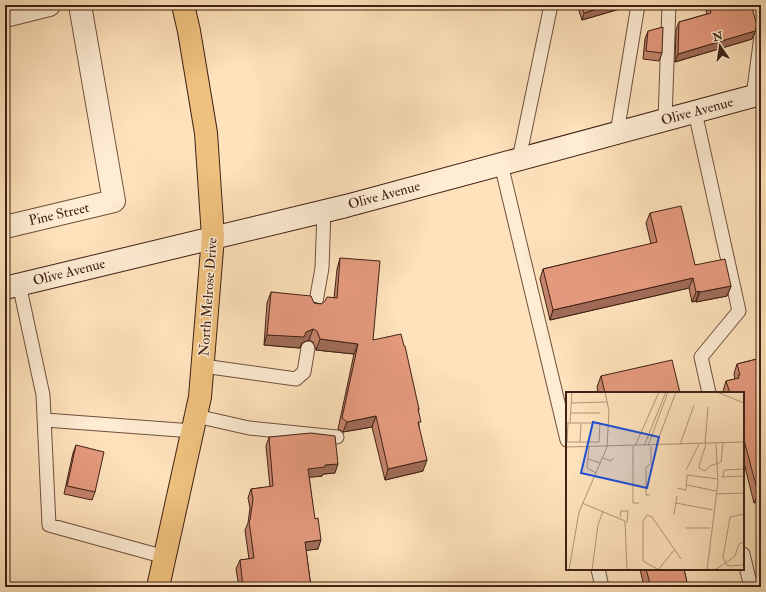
<svg xmlns="http://www.w3.org/2000/svg" width="766" height="592" viewBox="0 0 766 592" font-family="'IM FELL Double Pica',serif">
  <style>
    .lines { fill: none; stroke-linecap: round; stroke-linejoin: round }
    .service-casing { stroke: #6f503e; stroke-width: 15 }
    .minor-casing { stroke: #6f503e; stroke-width: 24 }
    .secondary-casing { stroke: #3f2015; stroke-width: 24 }
    .primary-casing { stroke: #3f2015; stroke-width: 24 }
    .service { stroke: #feecd3; stroke-width: 13 }
    .minor { stroke: #feecd3; stroke-width: 22 }
    .secondary { stroke: #feecd3; stroke-width: 22 }
    .primary { stroke: #efc17e; stroke-width: 22 }
    .wall { fill: #c5846c; stroke: #3f2015 }
    .shaded-wall { fill: #a06c58; stroke: #3f2015 }
    .building { fill: #e59a7e; stroke: #3f2015 }
    .labels { text-anchor: middle; dominant-baseline: central; stroke-width: 3; stroke-linejoin: round; paint-order: stroke }
    .street-label { font-size: 14px; fill: #3f2015; stroke: #feecd3 }
    .inset-road { fill: none; stroke: #b29479; stroke-width: 1 }
    .view { fill: #1d4ed8; fill-opacity: 0.15; stroke: #1d4ed8; stroke-width: 2 }
    .inset-edge { fill: none; stroke: #3f2015; stroke-width: 2 }
  </style>
  <rect width="100%" height="100%" fill="#fee2bb"/>
  <filter id="stains"><feTurbulence type="fractalNoise" baseFrequency=".005" numOctaves="4"/><feColorMatrix values="0 0 0 0 .2 0 0 0 0 .09 0 0 0 0 .02 0 0 0 .5 -.17"/></filter>
  <radialGradient id="worn" r=".72"><stop offset=".6" stop-color="#630" stop-opacity="0"/><stop offset="1" stop-color="#630" stop-opacity=".3"/></radialGradient>
  <g class="lines">
    <g class="service-casing">
      <path id="service" d="M753,96L761,36
        M695,112L739,311L701,357L709,393
        M665,120L669,5
        M617,133L638,5
        M519,159L551,5
        M501,164L567,440
        M19,284L43,395L49,525L165,557
        M315,307L322,268L324,211
        M203,366L296,379L304,372L308,348
        M196,416L249,428L337,437
        M45,420L193,431
        M743,554L751,587
        M598,569L602,587"/>
    </g>
    <g class="minor-casing">
      <path id="minor" d="M5,16L49,5
        M5,227L114,201L80,5"/>
    </g>
    <g class="secondary-casing">
      <path id="secondary" d="M5,288L346,206L761,94"/>
    </g>
    <g class="primary-casing">
      <path id="primary" d="M158,587L200,397L213,237L206,133L189,31L183,5"/>
    </g>
    <use href="#service" class="service"/>
    <use href="#minor" class="minor"/>
    <use href="#secondary" class="secondary"/>
    <use href="#primary" class="primary"/>
  </g>
  <path class="wall" d="M577,5H624L623,8L582,20Z
    M704,5H751L752,39L675,62L676,30L679,22L707,14Z
    M648,31L662,53L659,61L643,59L645,39Z
    M650,213L695,265L731,286L727,296L696,302V301L692,302L689,288L550,320L540,279L543,269L651,244L646,223Z
    M340,258L373,340L419,409L418,412L419,427L423,471L385,480L372,427L343,432L338,429L354,354L316,350L313,342L309,340L302,343L300,348L264,345L267,303L271,292L321,304L334,298L337,269Z
    M761,358V516H760L757,502L754,503L743,459V393H723V391L726,381L735,379L734,374L737,364Z
    M601,376L680,393H598L597,387Z
    M269,437L335,473L323,474L322,476L309,477L318,549L306,550L311,587H239L236,569L240,560L249,559L245,530L248,523L250,508L248,498L251,489L270,487L266,446Z
    M76,445L95,492L92,500L64,494L73,453Z
    M640,569H684L688,587H644Z"/>
  <path class="shaded-wall" d="M610,5H624L623,8L582,20L584,13Z
    M755,31L752,39L675,62L678,54Z
    M693,278L689,288L550,320L553,310Z
    M731,286L727,296L696,302L700,292Z
    M699,291L696,301L692,302L696,292Z
    M313,329L309,340L302,343L300,348L264,345L267,335L306,332Z
    M320,339L358,344L354,354L316,350Z
    M376,416L372,427L343,432L347,422Z
    M427,460L423,471L385,480L388,469Z
    M338,464L335,473L323,474L322,476L304,478L308,469L325,465Z
    M760,492L757,502L754,503L758,493Z
    M321,540L318,549L302,551L305,542Z"/>
  <path class="building" d="M582,5H610L584,13Z
    M709,5H751L757,25L755,31L678,54L679,22L711,13Z
    M663,27L662,53L646,51L648,31Z
    M681,206L695,265L725,259L731,286L700,292L699,291L696,292L693,278L553,310L543,269L657,242L650,213Z
    M340,258L380,261L373,340L401,334L404,346H405L419,409H418L421,422H418L427,460L388,469L376,416L347,422L342,418L358,344L320,339L317,331L313,329L306,332L304,337L267,335L271,292L311,296L314,303L321,304L325,301L327,297L337,298Z
    M761,358V495L760,492L758,493L743,436V393H730L726,381L739,378L738,375H740L737,364Z
    M672,360L680,393H605L601,376Z
    M311,433L335,436L338,464L325,465V467L308,469L315,519L318,518L321,540L305,542L311,587H243L240,560L254,558L249,521L250,520L253,499L251,489L273,486L269,437Z
    M76,445L104,452L95,492L67,486Z
    M646,569H684L688,587H651Z"/>
  <g class="labels">
    <g class="street-label">
      <text transform="translate(697 111) rotate(-15)">Olive Avenue</text>
      <text transform="translate(384 195) rotate(-15)">Olive Avenue</text>
      <text transform="translate(59 214) rotate(-13)">Pine Street</text>
      <text transform="translate(69 272) rotate(-14)">Olive Avenue</text>
      <text transform="translate(208 297) rotate(-86)">North Melrose Drive</text>
    </g>
  </g>
  <g transform="translate(566 392)">
    <rect width="178" height="178" fill="#fee2bb"/>
    <path class="inset-road" d="M151,0L178,11M5,11L41,10M5,21H34M0,31H34L33,50H0M4,31L6,0M1,50L2,31M14,50L15,32M139,52L142,15M140,52L133,74V76L139,79L144,74L155,70L157,51M90,53L110,0M114,53L128,13M67,54V111H73M69,54L93,0M78,54L100,0M82,54L102,0M0,55L178,50M23,55L21,76L30,81M37,66L45,69L47,66M22,67L35,71M120,78L133,52M155,85L178,84M157,85L158,78L178,77M121,93L150,99M111,96L120,98L121,83L152,87M150,102L178,101M84,103H80V75L85,72V54M16,111L59,129L61,178M110,111L147,118M108,122L111,104M178,122L164,125L157,165L160,172L163,174L178,173M54,125L55,119H62L61,131M120,136H144M93,177L109,157M3,178L13,120L41,55L43,19L39,0M26,178L32,133L37,119M93,178L77,169V129L81,123L86,125L115,167M141,178L152,90L150,51M149,178L169,164L173,152L178,150"/>
    <path class="view" d="M27,30L93,45L81,96L15,81Z"/>
    <rect width="178" height="178" class="inset-edge"/>
  </g>
  <rect width="766" height="592" fill="none" stroke="#fee2bb" stroke-width="20"/>
  <rect x="6" y="6" width="754" height="580" fill="none" stroke="#3f2015" stroke-width="2"/>
  <rect x="10" y="10" width="746" height="572" fill="none" stroke="#3f2015"/>
  <g transform="translate(720 46) rotate(347)" stroke="#feecd3" stroke-width="3" paint-order="stroke">
  <path d="M0-3L7 15L0 10L-7 15Z" fill="#3f2015"/>
  <text y="-6" font-size="11" font-weight="bold" text-anchor="middle" fill="#3f2015">N</text>
  </g>
  <rect width="100%" height="100%" filter="url(#stains)"/>
  <rect width="100%" height="100%" fill="url(#worn)"/>
</svg>
